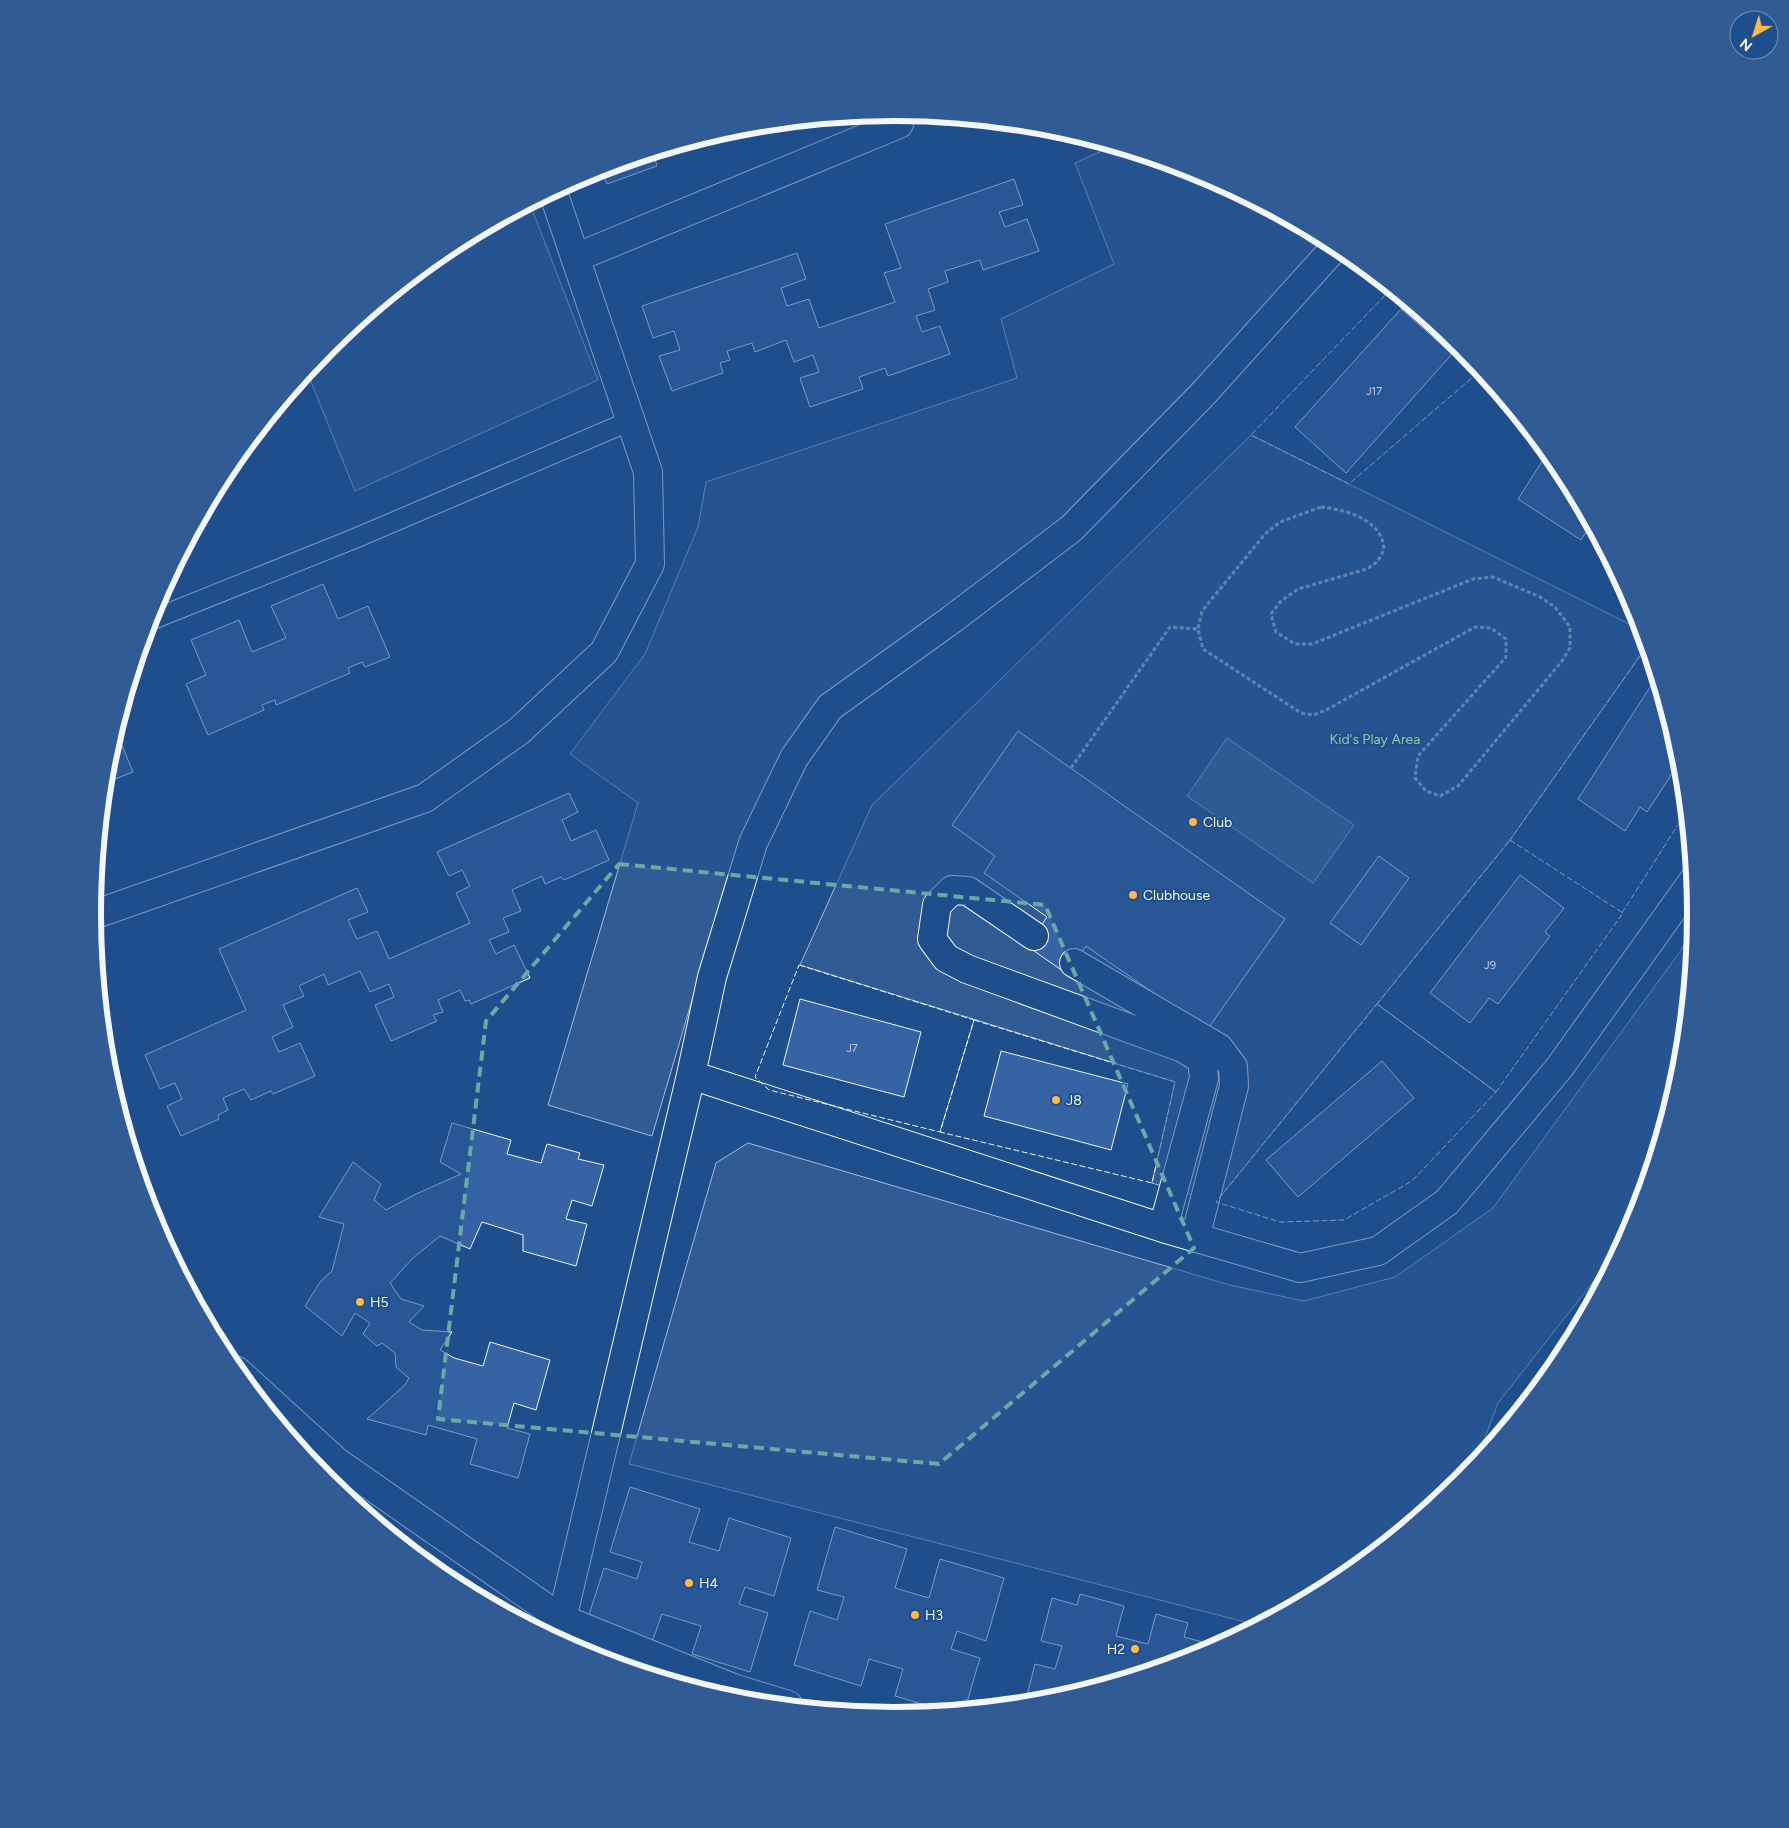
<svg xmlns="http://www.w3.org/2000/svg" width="1789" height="1828" viewBox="0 0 1789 1828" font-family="Figtree,sans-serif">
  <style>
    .built { fill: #305b95; stroke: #a8bbd7 }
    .water { fill: #446ba0; stroke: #a8bbd7 }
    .building { fill: #3563a3; stroke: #f2f6ff }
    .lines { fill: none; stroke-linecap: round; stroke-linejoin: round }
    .service-casing { stroke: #f2f6ff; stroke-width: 21 }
    .minor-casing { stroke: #f2f6ff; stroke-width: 30 }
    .path { stroke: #b3c4dc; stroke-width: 3; stroke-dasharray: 4 2.5; stroke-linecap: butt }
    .service { stroke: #1f4e8c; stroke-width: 19 }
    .minor { stroke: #1f4e8c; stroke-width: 28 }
    .fence { stroke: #f2f6ff; stroke-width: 1; stroke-dasharray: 6 2.5; stroke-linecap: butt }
    .marked { fill: none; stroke: #6aa9a8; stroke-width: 4; stroke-dasharray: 10 6; stroke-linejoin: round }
    .poi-dot { fill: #ffb74d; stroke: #1f4e8c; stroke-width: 2 }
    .labels { text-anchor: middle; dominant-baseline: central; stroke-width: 4; stroke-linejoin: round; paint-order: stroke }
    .number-label { font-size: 11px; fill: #c3d1e8 }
    .park-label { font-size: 14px; fill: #97c8a6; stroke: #1f4e8c }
    .poi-label { font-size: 14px; fill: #f2f6ff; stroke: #1f4e8c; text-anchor: start }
    .rim { fill: none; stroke: #f2f6ff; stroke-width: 6 }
  </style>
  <rect width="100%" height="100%" fill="#1f4e8c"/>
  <path class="built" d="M1113,146L1202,173L1331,242L1052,527L794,757L759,801L729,874L652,1136L548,1105L638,803L570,754L645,654L698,527L706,482L1017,378L1001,319L1114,264L1075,163Z
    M530,204L598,380L355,491L307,372L328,347L449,247Z
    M1251,435L1643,631L1647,646L1510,840L1216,1202L1152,1183L1175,1082L800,965L872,805Z
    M1695,927L1681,1071L1635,1221L1622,1245L1498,1403L1475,1464L1461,1481L1340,1581L1257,1625L629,1464L716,1163L748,1143L1230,1285L1304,1301L1395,1277L1493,1208L1679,953Z"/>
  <path class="water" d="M1227,738L1354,825L1313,883L1187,796Z"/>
  <path class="building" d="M750,126L752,131L712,145L709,139L655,159L657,166L607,184L601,169L738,127Z
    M1014,179L1023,205L999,212L1005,227L1027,219L1039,251L983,270L980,260L945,271L948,282L928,289L935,310L916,316L922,332L940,326L950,354L888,376L885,368L859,377L863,389L810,407L800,378L819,372L813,355L794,362L786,340L755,352L752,343L727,351L730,360L720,363L723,373L672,391L659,356L680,350L674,331L653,338L642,306L797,253L806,279L781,288L787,306L809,299L819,328L895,302L884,273L901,268L885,224Z
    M1401,309L1452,354L1346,473L1295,427Z
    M1548,452L1561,469L1591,524L1581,540L1518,499Z
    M323,584L338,619L368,606L390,657L365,667L362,662L348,668L350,673L276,705L275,700L262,705L264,710L208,735L186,684L206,675L191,640L239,620L252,652L286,638L271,606Z
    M1652,684L1660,689L1681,760L1647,812L1640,807L1625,831L1578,799Z
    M116,731L133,772L105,783L108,757Z
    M1018,731L1285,919L1207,1030L1086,946L1067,974L1027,946L1047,917L984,873L995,856L952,825Z
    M569,793L578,812L562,820L571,841L596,830L609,860L564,880L561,877L545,884L542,876L512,890L521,911L503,918L509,932L489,940L496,954L514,945L530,978L471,1004L469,1000L465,1001L460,990L438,1000L443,1012L433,1015L437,1021L391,1041L375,1005L394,997L389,984L370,992L360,971L328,985L324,974L299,986L304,996L283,1005L293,1027L272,1037L279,1052L300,1043L315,1076L273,1094L271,1091L251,1100L244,1089L223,1098L228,1110L218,1115L219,1119L181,1136L167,1106L182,1099L175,1083L160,1089L145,1055L246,1010L219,949L357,888L368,912L348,920L357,939L377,931L389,959L470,923L456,893L470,886L462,870L449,876L437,852Z
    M1379,856L1409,878L1361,945L1330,923Z
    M1520,875L1564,908L1545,932L1550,936L1498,1004L1489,998L1470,1023L1430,993Z
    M800,999L921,1032L904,1097L783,1065Z
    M1001,1051L1128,1084L1111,1150L984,1116Z
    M1382,1061L1414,1098L1298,1197L1266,1160Z
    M452,1123L511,1140L507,1154L541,1163L547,1144L580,1153L578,1159L604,1165L592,1206L572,1200L566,1219L587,1224L576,1266L523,1251V1235L482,1222L470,1249L440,1236L413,1258L390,1283L401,1299L424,1306L409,1322L422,1330L452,1332L440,1350L454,1358L483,1366L490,1342L550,1360L536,1410L514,1403L507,1428L530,1434L518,1478L470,1464L477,1439L428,1425L426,1435L367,1419L405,1385L409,1378L396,1367L395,1353L382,1343L377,1346L363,1334L370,1323L355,1313L342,1336L305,1306L320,1282L332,1271L344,1224L319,1217L353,1162L381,1184L374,1200L386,1210L416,1194L461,1174L440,1162Z
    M630,1487L700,1509L689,1542L719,1551L729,1518L791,1538L774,1596L745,1587L739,1604L768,1613L750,1672L692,1654L701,1626L662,1614L652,1642L587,1621L604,1568L637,1579L642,1562L610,1552Z
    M835,1527L907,1549L895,1588L929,1598L940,1559L1004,1578L986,1641L957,1631L951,1649L980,1658L965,1709L945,1711L895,1696L903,1669L869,1659L861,1686L794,1665L810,1611L837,1620L844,1597L817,1590Z
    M1080,1594L1124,1606L1116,1636L1148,1644L1156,1614L1188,1623L1184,1637L1210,1644L1208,1651L1201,1655L1051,1701L1025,1703L1035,1664L1055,1669L1062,1646L1041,1641L1052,1598L1077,1605Z"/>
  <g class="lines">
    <g class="service-casing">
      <path id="service" d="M149,621L356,538L630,421"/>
    </g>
    <g class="minor-casing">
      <path id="minor" d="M575,258L899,124
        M93,915L425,798L519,731L604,652L650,564L648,472L553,192
        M1034,936L968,891L952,890L937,905L932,939L946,958L967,969L1183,1048L1202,1060L1204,1078L1163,1228
        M1074,963L1219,1048L1233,1067L1234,1086L1195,1238
        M691,1075L1163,1228L1300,1268L1378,1251L1447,1202L1559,1068L1693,881
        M237,1371L337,1462L562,1619L733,1688L788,1705
        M562,1619L691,1075L712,977L753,843L794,758L830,707L951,620L1072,528L1203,394L1337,245"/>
    </g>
    <path class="path" d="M1321,507C1340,509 1370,516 1380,535C1383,539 1383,545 1384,550L1377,562L1367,569L1298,589L1281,601L1271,614L1276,632L1295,644H1312L1473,579L1493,577L1540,597L1555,607L1570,627V648L1562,661L1458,786L1440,796L1426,791L1415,778L1418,756L1506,657V639L1491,628L1475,627L1328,709L1314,715L1301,713L1203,649L1198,629L1202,611L1265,534L1280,522Z
      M1071,768L1170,627L1198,629"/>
    <use href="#service" class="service"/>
    <use href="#minor" class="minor"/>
    <path class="fence" d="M1391,289L1251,435L1349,484L1481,370
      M1510,840L1623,913L1496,1092L1377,1004Z
      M1511,841L1510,840L1647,646
      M1622,913L1686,812
      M799,965L974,1020L940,1132L769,1090L755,1077Z
      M1377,1004L1496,1092L1412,1181L1344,1220L1280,1222L1216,1202Z
      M974,1020L1175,1082L1152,1183L940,1132Z"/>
  </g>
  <path d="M0 0H1789V1828H0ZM619,864L1045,905L1194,1248L939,1464L438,1419L486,1021Z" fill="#1f4e8c" fill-opacity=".55" fill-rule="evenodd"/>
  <path class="marked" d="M619,864L1045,905L1194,1248L939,1464L438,1419L486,1021Z"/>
  <g class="poi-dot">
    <circle cx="1193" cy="822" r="5"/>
    <circle cx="1133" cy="895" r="5"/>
    <circle cx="1056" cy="1100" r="5"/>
    <circle cx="360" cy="1302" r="5"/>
    <circle cx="689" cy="1583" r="5"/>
    <circle cx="915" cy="1615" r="5"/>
    <circle cx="1135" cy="1649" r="5"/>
  </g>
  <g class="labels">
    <g class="number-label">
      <text x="1374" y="391">J17</text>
      <text x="1490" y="965">J9</text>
      <text x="852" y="1048">J7</text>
    </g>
    <g class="park-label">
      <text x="1375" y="739">Kid's Play Area</text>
    </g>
    <g class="poi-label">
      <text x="1203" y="822">Club</text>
      <text x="1143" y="895">Clubhouse</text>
      <text x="1066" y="1100">J8</text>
      <text x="370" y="1302">H5</text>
      <text x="699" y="1583">H4</text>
      <text x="925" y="1615">H3</text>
      <text x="1125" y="1649" text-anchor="end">H2</text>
    </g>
  </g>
  <path d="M0 0H1789V1828H0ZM101 914a793 793 0 1 1 1586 0a793 793 0 1 1-1586 0Z" fill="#305b95" fill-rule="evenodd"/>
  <path class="rim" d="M101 914a793 793 0 1 1 1586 0a793 793 0 1 1-1586 0Z"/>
  <g transform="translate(1754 35) rotate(219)"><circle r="24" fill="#1f4e8c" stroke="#7391ba"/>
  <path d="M0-4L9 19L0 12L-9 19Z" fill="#ffb74d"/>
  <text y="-8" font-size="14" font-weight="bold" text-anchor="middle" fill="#f2f6ff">N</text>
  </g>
</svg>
